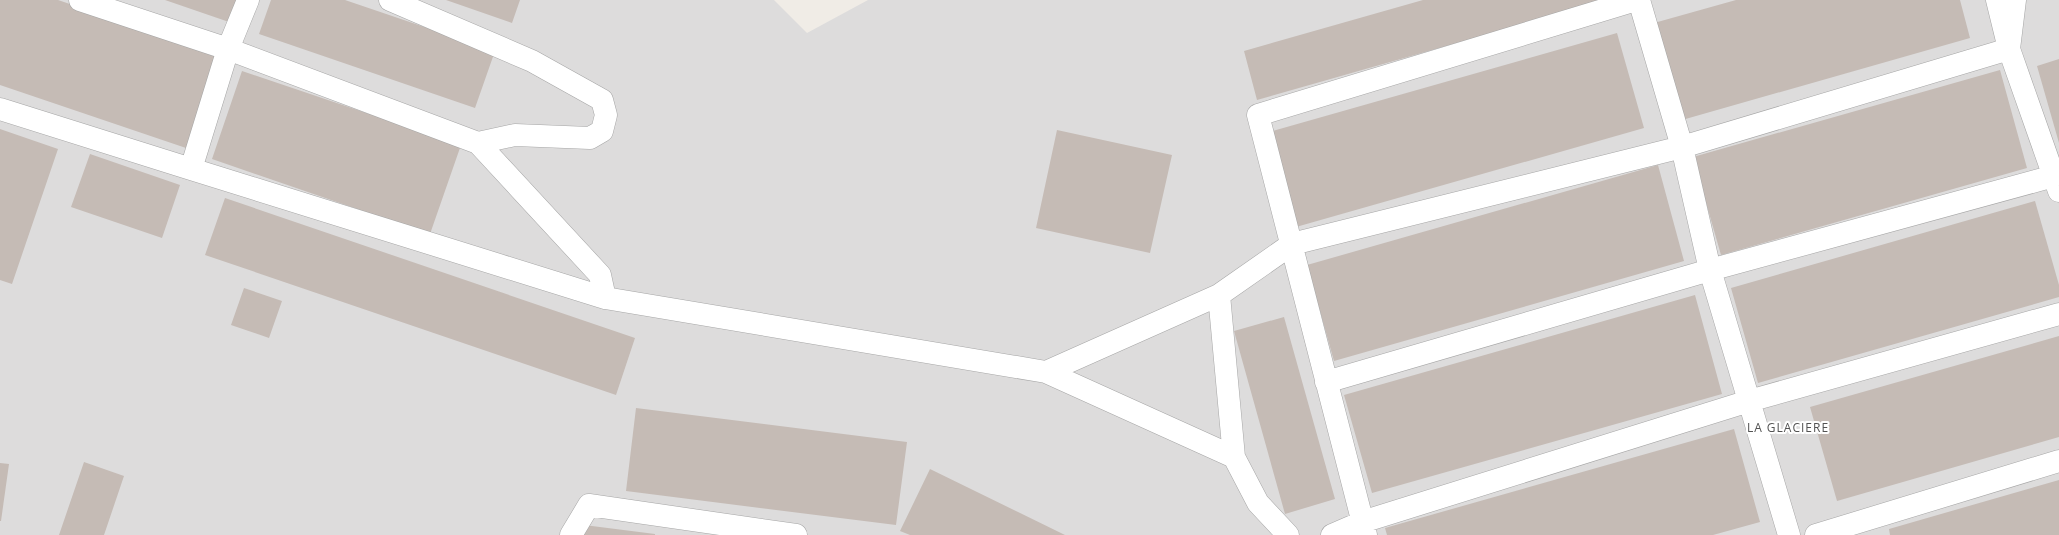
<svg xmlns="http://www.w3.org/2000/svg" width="2059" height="535" viewBox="0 0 2059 535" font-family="'Open Sans',sans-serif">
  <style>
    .residential { fill: #dddcdc }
    .building { fill: #c5bbb5 }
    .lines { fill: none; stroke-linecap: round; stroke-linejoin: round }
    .minor-casing { stroke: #a6a6a6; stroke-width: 23 }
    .minor { stroke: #fff; stroke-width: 22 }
    .labels { text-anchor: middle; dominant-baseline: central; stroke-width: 4; stroke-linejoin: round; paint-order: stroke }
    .neighbourhood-label { font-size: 12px; letter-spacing: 1px; fill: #525252; stroke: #fff }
  </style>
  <rect width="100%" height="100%" fill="#f0ece6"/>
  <path class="residential" d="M0,0H774L807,33L868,0H2059V535H0Z"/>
  <path class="building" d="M0,0H58L218,54L186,148L0,85Z
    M165,0H237L229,22Z
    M271,0H345L495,51L475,108L259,34Z
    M446,0H520L512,23Z
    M1423,0H1607L1257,100L1244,51Z
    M1736,0H1960L1970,38L1682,120L1654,23Z
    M1617,33L1644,128L1296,227L1269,132Z
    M2059,59V143L2037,66Z
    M2000,70L2027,168L1721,255L1693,157Z
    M242,71L461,145L430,234L212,159Z
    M0,129L58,149L12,284L0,280Z
    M1057,130L1172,155L1150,253L1036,228Z
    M90,154L180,185L162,238L71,207Z
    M1658,165L1684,261L1334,361L1307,265Z
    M225,198L635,338L616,395L205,255Z
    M2035,201L2059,285V297L1758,383L1731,288Z
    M244,288L282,301L269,338L231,325Z
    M1695,295L1722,394L1372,493L1344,395Z
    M1284,317L1335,499L1285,514L1234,331Z
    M2059,336V437L1837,501L1810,407Z
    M636,408L907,442L896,525L626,491Z
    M1734,429L1760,522L1713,535H1387L1385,528Z
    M84,462L124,476L104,535H59Z
    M0,463L9,464L1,521H0Z
    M930,469L1065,535H910L900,531Z
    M2059,480V535H1890L1889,529Z
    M584,525L655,534V535H583Z"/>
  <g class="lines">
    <g class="minor-casing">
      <path id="minor" d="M80,0L228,49L478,143L600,275L605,298L1046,372L1219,295
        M248,0L228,49L191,169L605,298
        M390,0L532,61L602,100L606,115L602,131L590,138L515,135L478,143
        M1639,0L1682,147L1710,270L1789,535
        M1997,0L2009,49L2059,191
        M0,109L191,169
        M1046,372L1234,457
        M1326,382L1710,270L2054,176
        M571,535L589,505L796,535
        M1288,535L1258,503L1234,457L1219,295L1292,244L1682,147L2009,49L2015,0
        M1332,535L1362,522L1749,401L2059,314
        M1366,535L1258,115L1636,0
        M1816,535L2059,461"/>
    </g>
    <use href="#minor" class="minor"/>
  </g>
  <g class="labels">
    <g class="neighbourhood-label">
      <text x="1788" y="427">LA GLACIERE</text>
    </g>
  </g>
</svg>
